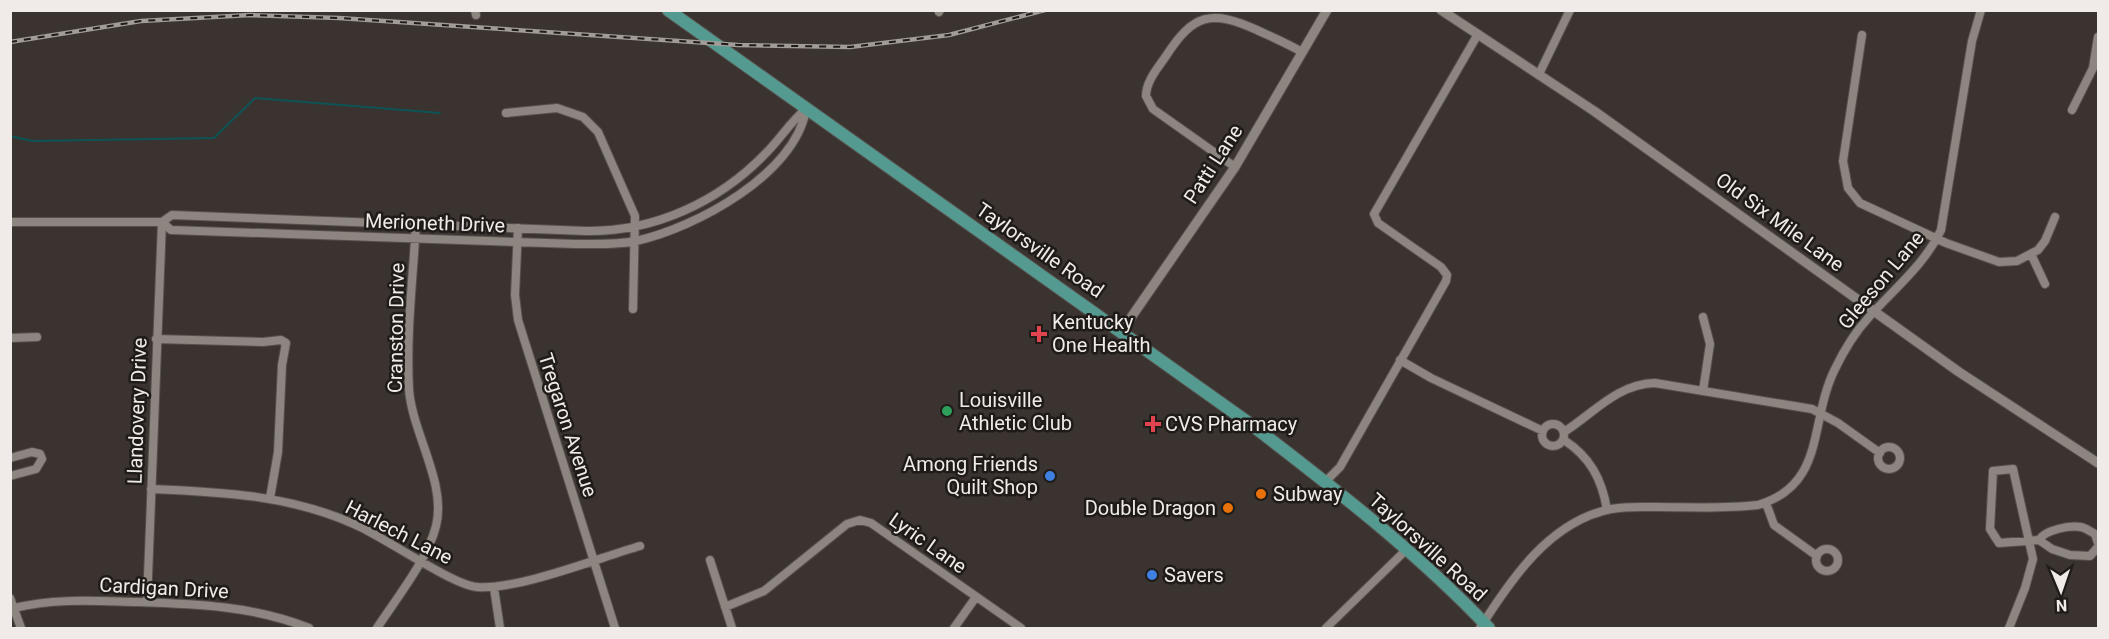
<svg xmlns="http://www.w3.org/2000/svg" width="2109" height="639" viewBox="0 0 2109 639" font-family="Roboto,sans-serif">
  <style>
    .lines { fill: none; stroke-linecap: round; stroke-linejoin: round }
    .stream { stroke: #0e5457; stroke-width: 2 }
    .minor-casing { stroke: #57504d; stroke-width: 10 }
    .tertiary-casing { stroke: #57504d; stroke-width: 11 }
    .primary-casing { stroke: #57504d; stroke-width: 14 }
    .minor { stroke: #8d8580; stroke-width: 8 }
    .tertiary { stroke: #8d8580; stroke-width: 9 }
    .primary { stroke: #559a91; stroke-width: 12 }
    .rail-casing { stroke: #a29c98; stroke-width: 4.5 }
    .rail { stroke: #1e1b19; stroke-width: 2; stroke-dasharray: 7; stroke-linecap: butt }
    .health-dot { fill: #e0444e; stroke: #1e1b19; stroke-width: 2 }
    .leisure-dot { fill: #2e9e5b; stroke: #1e1b19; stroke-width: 2 }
    .shop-dot { fill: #3f7fe0; stroke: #1e1b19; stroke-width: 2 }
    .food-dot { fill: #e8710a; stroke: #1e1b19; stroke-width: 2 }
    .labels { text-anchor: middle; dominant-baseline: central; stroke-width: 5; stroke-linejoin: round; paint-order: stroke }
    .street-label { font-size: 20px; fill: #f0ebe8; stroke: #1e1b19 }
    .poi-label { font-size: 20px; fill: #f0ebe8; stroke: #1e1b19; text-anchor: start }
  </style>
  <rect width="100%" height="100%" fill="#3a332f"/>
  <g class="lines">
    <path class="stream" d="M10,136L32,141L214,138L255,98L440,113"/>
    <g class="minor-casing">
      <path id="minor" d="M475,10L476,15
        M939,12L940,10
        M1862,35L1843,161L1848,188L1860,203L1946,243L1999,262L2017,261L2038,250L2045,241L2055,217
        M1539,74L1570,10
        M2072,110L2093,68L2098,37
        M506,113L557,108L583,117L598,132L635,216L633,309
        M1235,167L1153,109L1146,96C1146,81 1158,68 1166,56C1193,14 1211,9 1257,30C1272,37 1288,44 1302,52
        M10,222H162L171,230L576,244C596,244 616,245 636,241C695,228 796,174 806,109
        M162,222L172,215L586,231C654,232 719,202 766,153C781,138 790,122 806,109
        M518,228L515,295L518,320L615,628
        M2031,254L2045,284
        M1703,317L1710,344L1703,391
        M10,338L37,337
        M156,339L263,342L281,340L286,343L282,365L278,452L270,498
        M1400,360L1431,378L1543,431
        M1542 435a11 11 0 1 1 22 0a11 11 0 1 1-22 0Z
        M1564,432C1594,413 1617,384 1655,383L1812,409L1838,423L1880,453
        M1564,440C1590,457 1602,479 1607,510
        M1878 458a11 11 0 1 1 22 0a11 11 0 1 1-22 0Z
        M10,458L32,452L40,454L42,459L36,469L10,476
        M1325,482L1340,467L1446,281L1447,275L1441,267L1378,223L1374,214L1478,34
        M151,489C222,492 291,495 356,525C386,538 452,585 477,587C519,590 598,558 640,546
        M1766,503L1774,525L1817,556
        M2039,540C2045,530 2069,525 2081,527C2086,528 2091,532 2095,534L2098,543
        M1816 560a11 11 0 1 1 22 0a11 11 0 1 1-22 0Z
        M710,560L732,628
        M494,588L500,628
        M10,598L21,628
        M147,602L162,222
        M725,607L764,591L847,524L860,520L871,523L1021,628
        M14,608C57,598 94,601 137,602C197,604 254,606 309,628
        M377,628C396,599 428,559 436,526C447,483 412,433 409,389C406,334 413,278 416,224
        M954,628L976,597
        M1326,628L1405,551
        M1480,628C1511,579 1550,521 1611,509C1626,506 1642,507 1657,507C1690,507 1724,509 1758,505C1826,485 1809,423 1834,371C1843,352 1855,332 1869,317C1894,289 1925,264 1941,230L1972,41L1981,10
        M2009,628L2025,588L2033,559L2013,469L1993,471L1990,529L1999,543L2039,540L2052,549L2070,555L2090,556L2098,547"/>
    </g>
    <g class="tertiary-casing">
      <path id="tertiary" d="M1441,10L1594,111L1959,372L2098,463
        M1121,332L1235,167L1327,10"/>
    </g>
    <g class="primary-casing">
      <path id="primary" d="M668,10L1253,426C1335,489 1418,553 1489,628"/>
    </g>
    <use href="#minor" class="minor"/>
    <use href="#tertiary" class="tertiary"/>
    <use href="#primary" class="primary"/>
    <g class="rail-casing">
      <path id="rail" d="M10,42L141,21L250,15L339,18L738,45L850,47L949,35L1045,10"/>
    </g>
    <use href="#rail" class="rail"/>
  </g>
  <g class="health-dot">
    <path d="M1036 325h6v6h6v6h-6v6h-6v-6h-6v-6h6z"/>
    <path d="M1150 415h6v6h6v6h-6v6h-6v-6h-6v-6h6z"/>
  </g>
  <circle class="leisure-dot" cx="947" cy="411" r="6"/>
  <g class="shop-dot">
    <circle cx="1050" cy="476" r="6"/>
    <circle cx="1152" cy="575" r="6"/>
  </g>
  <g class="food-dot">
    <circle cx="1261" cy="494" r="6"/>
    <circle cx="1228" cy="508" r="6"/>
  </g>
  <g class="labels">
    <g class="street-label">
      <text transform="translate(1213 164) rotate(-57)">Patti Lane</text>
      <text transform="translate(1780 222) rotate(36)">Old Six Mile Lane</text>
      <text transform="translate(435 223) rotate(2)">Merioneth Drive</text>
      <text transform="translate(1040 250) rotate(35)">Taylorsville Road</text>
      <text transform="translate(1881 280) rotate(-50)">Gleeson Lane</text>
      <text transform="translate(396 328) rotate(-89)">Cranston Drive</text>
      <text transform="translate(137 411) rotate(-88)">Llandovery Drive</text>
      <text transform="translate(568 425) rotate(72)">Tregaron Avenue</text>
      <text transform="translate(399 532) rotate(27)">Harlech Lane</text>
      <text transform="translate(928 543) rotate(35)">Lyric Lane</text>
      <text transform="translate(1428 547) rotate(42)">Taylorsville Road</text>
      <text transform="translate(164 588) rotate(3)">Cardigan Drive</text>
    </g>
    <g class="poi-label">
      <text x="1052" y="322">Kentucky<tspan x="1052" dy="23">One Health</tspan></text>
      <text x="959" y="400">Louisville<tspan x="959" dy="23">Athletic Club</tspan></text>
      <text x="1165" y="424">CVS Pharmacy</text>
      <text x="1038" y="464" text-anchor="end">Among Friends<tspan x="1038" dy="23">Quilt Shop</tspan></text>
      <text x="1273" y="494">Subway</text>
      <text x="1216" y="508" text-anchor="end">Double Dragon</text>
      <text x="1164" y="575">Savers</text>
    </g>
  </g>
  <rect width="2109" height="639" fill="none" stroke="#f0ebe8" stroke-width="24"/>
  <g transform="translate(2061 591) rotate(178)" stroke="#1e1b19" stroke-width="4.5" paint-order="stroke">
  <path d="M0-4.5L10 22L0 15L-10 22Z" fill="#f0ebe8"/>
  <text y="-9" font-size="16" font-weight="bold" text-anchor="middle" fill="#f0ebe8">N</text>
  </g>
</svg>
